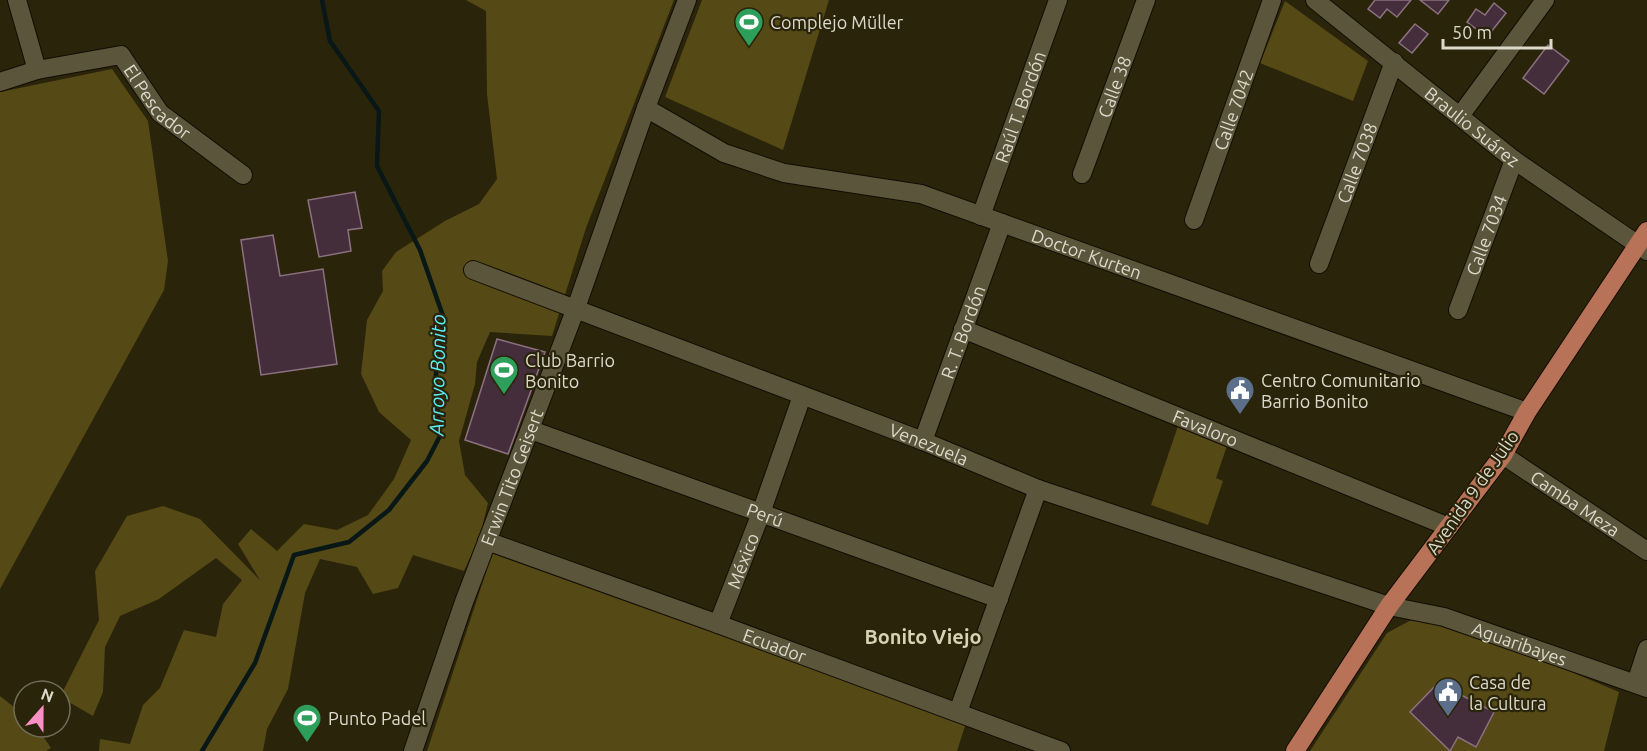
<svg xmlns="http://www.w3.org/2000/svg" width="1647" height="751" viewBox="0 0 1647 751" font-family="Ubuntu,sans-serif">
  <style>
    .green { fill: #554915 }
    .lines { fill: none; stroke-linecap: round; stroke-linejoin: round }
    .stream { stroke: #091717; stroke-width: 4.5 }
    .building { fill: #452e3b; stroke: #8c7180; stroke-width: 1.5 }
    .minor-casing { stroke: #120d00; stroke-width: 20 }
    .major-casing { stroke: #120d00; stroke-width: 20 }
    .minor { stroke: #5b553b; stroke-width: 18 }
    .major { stroke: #b77257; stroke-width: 18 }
    .labels { text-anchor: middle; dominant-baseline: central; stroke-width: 4.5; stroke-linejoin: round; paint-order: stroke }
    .poi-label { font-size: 18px; fill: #dddacb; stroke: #2a240b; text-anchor: start }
    .street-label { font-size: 18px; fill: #dddacb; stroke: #2a240b }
    .water-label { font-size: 20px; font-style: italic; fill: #59eef7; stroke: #2a240b }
    .neighbourhood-label { font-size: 20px; font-weight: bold; fill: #d8d1b3; stroke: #2a240b }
  </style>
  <rect width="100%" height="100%" fill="#2a240b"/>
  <path class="green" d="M466,0H674L586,228L552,336L490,332L477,362L475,384L459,441L465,475L488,503L480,536L464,571L413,555L398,588L373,594L357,567L320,559L305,593L288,689L267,729L263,751H99L100,739L130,744L143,705L160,688L184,630L216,637L223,604L242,580L216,558L159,599L120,616L105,647L103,692L93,716L60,697L99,620L95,571L127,516L163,506L200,519L260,580L238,544L251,529L277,551L304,524L337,530L368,515L394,479L411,440L379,412L361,374L367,320L383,291L382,271L396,252L445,221L479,204L497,179L487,94L486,11Z
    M702,0H829L783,150L665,97Z
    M1285,1L1368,61L1353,101L1260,63Z
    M112,69L148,121L168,261L164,290L0,589V92Z
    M1178,426L1228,443L1216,478L1223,481L1208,525L1151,505Z
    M493,551L966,723L957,751H427Z
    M1415,618L1505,644L1619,692L1604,751H1310L1387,633Z
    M0,696L24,715V727H37L51,748L46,751H0Z"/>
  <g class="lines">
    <path class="stream" d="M202,751L255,663L294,555L349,542L389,510L427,461L440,436L435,382L443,316L420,250L377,166L379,111L330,41L322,0"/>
  </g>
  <path class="building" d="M1375,0H1411L1397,17L1387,9L1380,18L1368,9Z
    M1420,0H1449L1438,14Z
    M1494,3L1506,13L1487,37L1467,22L1476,9L1485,15Z
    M1415,24L1428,34L1412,53L1399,43Z
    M1548,45L1569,61L1544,94L1523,78Z
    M355,192L362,228L348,230L351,251L319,257L308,200Z
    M273,235L280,276L323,269L337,364L261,375L241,240Z
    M497,339L545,352L508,454L465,440Z
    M1438,683L1494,712L1476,747L1458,737L1450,751L1410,712Z"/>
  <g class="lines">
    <g class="minor-casing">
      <g id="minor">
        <path d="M17,0L37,70"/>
        <path id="s1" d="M1315,0L1514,160L1647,251"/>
        <path id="s2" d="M0,82L37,70L121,55L160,113L243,175"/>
        <path id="s3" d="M646,108L724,153L784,173L921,194L1527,412"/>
        <path d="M1460,116L1545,0"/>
        <path id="s4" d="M1082,174L1146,0"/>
        <path id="s5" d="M981,216L1058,0"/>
        <path id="s6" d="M1194,220L1272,0"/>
        <path id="s7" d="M1319,264L1394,62"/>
        <path id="s8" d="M473,270L923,441L1038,489L1389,606L1444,617L1647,688"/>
        <path id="s9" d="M1458,310L1514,160"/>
        <path id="s10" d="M963,329L1449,527"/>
        <path id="s11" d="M531,430L999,599"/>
        <path id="s12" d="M923,441L1002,223"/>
        <path id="s13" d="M1503,455L1647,551"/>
        <path id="s14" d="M487,541L718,624L1061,751"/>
        <path id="s15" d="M718,624L761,513L802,396"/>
        <path d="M1636,683L1647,649"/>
        <path d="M958,712L1038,489"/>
        <path id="s16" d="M413,751L464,602L576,308L646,108L687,0"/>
      </g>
    </g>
    <g class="major-casing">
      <path id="major" d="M1295,751L1389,606L1503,455L1527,412L1647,231"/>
    </g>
    <use href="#minor" class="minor"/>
    <use href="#major" class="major"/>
  </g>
  <defs>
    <g id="stadium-pin" transform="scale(1.5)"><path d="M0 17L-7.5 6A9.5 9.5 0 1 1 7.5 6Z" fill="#2e9e5b" stroke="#2a240b"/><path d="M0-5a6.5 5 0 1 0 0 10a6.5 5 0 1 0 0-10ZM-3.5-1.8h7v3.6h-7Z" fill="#fff"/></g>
    <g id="civic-pin" transform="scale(1.5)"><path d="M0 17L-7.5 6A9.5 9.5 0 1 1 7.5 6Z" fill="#5c6f8a" stroke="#2a240b"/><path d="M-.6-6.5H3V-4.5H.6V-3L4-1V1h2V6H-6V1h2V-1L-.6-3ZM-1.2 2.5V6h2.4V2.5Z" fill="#fff"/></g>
  </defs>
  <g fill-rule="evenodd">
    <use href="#stadium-pin" x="749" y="22"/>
    <use href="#stadium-pin" x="504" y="370"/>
    <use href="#civic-pin" x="1240" y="390"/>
    <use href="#civic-pin" x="1448" y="692"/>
    <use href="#stadium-pin" x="307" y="718"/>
  </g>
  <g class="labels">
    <g class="poi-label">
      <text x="770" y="22">Complejo Müller</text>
      <text x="525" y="360">Club Barrio<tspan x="525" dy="21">Bonito</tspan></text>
      <text x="1261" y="380">Centro Comunitario<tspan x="1261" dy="21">Barrio Bonito</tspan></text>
      <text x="1469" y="682">Casa de<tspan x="1469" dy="21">la Cultura</tspan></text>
      <text x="328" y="718">Punto Padel</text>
    </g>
    <g class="street-label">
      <text stroke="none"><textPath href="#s4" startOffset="93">Calle 38</textPath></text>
      <text stroke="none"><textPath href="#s2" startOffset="184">El Pescador</textPath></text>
      <text stroke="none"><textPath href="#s5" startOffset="116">Raúl T. Bordón</textPath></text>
      <text stroke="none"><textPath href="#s6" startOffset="117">Calle 7042</textPath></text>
      <text stroke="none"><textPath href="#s1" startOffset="202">Braulio Suárez</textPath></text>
      <text stroke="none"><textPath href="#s7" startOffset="108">Calle 7038</textPath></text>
      <text stroke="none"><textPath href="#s9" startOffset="80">Calle 7034</textPath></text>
      <text stroke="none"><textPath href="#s3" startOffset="468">Doctor Kurten</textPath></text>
      <text stroke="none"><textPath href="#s12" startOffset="116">R. T. Bordón</textPath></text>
      <text stroke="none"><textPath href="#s10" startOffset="262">Favaloro</textPath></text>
      <text stroke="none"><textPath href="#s8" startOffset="488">Venezuela</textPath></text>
      <text stroke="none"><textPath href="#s16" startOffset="291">Erwin Tito Geisert</textPath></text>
      <text transform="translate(1472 492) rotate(-55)">Avenida 9 de Julio</text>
      <text stroke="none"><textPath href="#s13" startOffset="87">Camba Meza</textPath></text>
      <text stroke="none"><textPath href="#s11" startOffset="249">Perú</textPath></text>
      <text stroke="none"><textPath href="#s15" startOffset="68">México</textPath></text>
      <text stroke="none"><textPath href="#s8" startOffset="1112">Aguaribayes</textPath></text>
      <text stroke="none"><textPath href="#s14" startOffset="306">Ecuador</textPath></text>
    </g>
    <g class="water-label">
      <text transform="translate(437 375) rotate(-89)">Arroyo Bonito</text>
    </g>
    <g class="neighbourhood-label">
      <text x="923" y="636">Bonito Viejo</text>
    </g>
  </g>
  <g transform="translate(42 709) rotate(21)"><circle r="28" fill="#2a240b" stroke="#726d58" stroke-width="1.5"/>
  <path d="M0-4.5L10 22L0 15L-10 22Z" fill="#fb8fc6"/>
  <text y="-9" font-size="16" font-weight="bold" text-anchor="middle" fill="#dddacb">N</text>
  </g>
  <path d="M1443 39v9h108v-9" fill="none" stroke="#dddacb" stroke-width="3"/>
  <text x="1452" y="39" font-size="18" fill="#dddacb" stroke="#2a240b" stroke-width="4.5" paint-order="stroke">50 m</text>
</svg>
